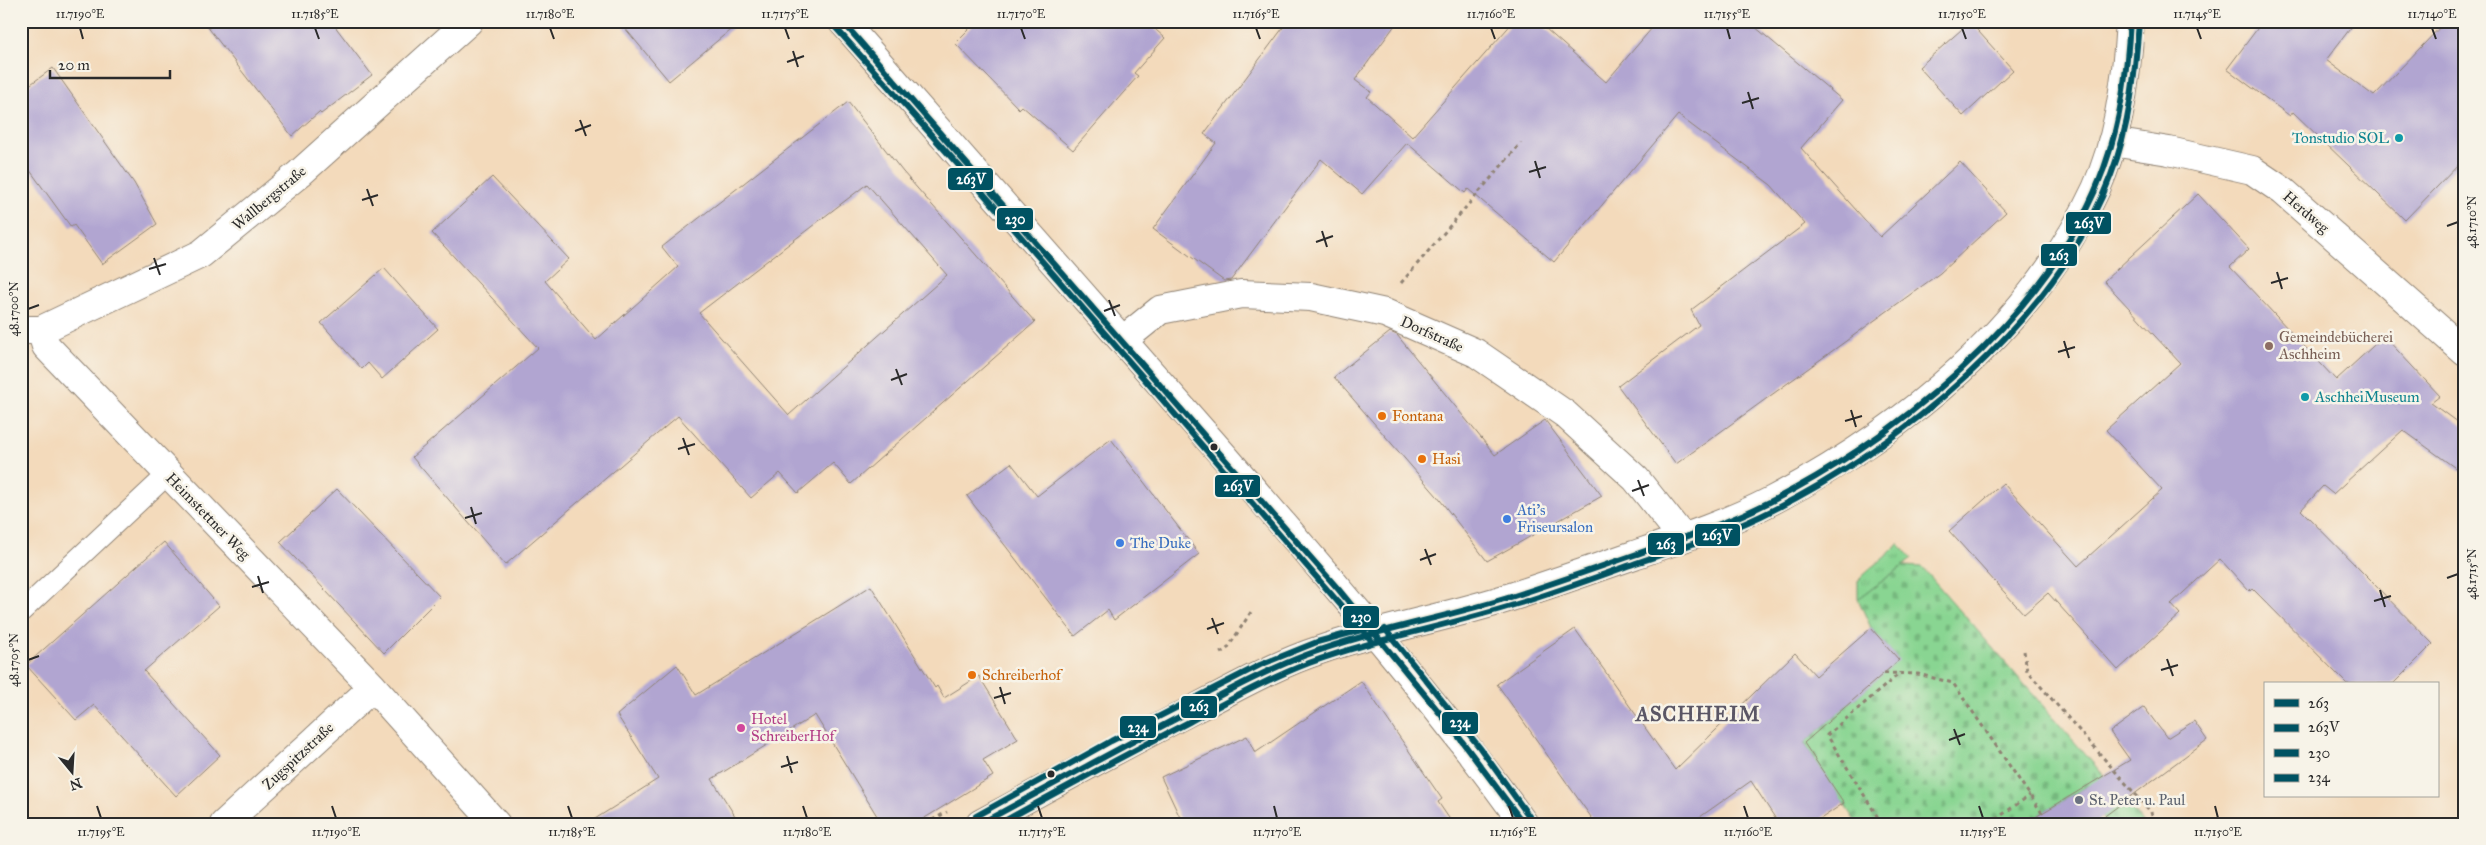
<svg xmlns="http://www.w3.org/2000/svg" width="2486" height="845" viewBox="0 0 2486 845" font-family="'IM FELL Great Primer',serif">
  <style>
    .grass { fill: url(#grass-tufts); stroke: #5a805e }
    .cemetery { fill: url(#cemetery-stones); stroke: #5a805e }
    .building { fill: #b1a5d1; fill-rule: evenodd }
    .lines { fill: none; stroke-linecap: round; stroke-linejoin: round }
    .lane-casing { stroke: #8f8273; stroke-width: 22 }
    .street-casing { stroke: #8f8273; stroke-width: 30 }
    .secondary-casing { stroke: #8f8273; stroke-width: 30 }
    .path { stroke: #8f8273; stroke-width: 3; stroke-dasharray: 4 4; stroke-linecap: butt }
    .lane { stroke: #fff; stroke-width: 20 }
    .street { stroke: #fff; stroke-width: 28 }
    .secondary { stroke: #fff; stroke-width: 28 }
    .bus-1-casing { stroke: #f7f3e8; stroke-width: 10 }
    .bus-2-casing { stroke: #f7f3e8; stroke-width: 10 }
    .bus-3-casing { stroke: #f7f3e8; stroke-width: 10 }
    .bus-4-casing { stroke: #f7f3e8; stroke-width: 10 }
    .bus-1 { stroke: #005262; stroke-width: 6 }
    .bus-2 { stroke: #005262; stroke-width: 6 }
    .bus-3 { stroke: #005262; stroke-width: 6 }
    .bus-4 { stroke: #005262; stroke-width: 6 }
    .ticks { fill: none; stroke: #2b2b2b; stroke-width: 2 }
    .culture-dot { fill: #0f9aa8; stroke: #f7f3e8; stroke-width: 2 }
    .education-dot { fill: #8d6e63; stroke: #f7f3e8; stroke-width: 2 }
    .food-dot { fill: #e8710a; stroke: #f7f3e8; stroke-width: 2 }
    .bus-dot { fill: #2b2b2b; stroke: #f7f3e8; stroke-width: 2 }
    .shop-dot { fill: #3f7fe0; stroke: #f7f3e8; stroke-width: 2 }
    .hotel-dot { fill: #d1479c; stroke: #f7f3e8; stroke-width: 2 }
    .worship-dot { fill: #6b7280; stroke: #f7f3e8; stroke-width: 2 }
    .labels { text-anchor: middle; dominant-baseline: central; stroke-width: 5; stroke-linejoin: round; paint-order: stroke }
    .culture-label { font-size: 15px; fill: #0d838f; stroke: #f7f3e8; text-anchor: end }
    .street-label { font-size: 15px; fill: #2b2b2b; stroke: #f7f3e8 }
    .education-label { font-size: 15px; fill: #785e54; stroke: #f7f3e8; text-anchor: start }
    .food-label { font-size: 15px; fill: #c56008; stroke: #f7f3e8; text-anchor: start }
    .shop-label { font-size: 15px; fill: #366cbe; stroke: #f7f3e8; text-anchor: start }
    .hotel-label { font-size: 15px; fill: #b23c85; stroke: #f7f3e8; text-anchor: start }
    .worship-label { font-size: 15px; fill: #5b616d; stroke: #f7f3e8; text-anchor: start }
    .district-label { font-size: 20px; font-weight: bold; letter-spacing: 1px; fill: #5a5665; stroke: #f7f3e8 }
    .line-badge { stroke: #f7f3e8; stroke-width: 2 }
    .badge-label { font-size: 14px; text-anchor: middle; font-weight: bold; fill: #fff }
    .neatline { fill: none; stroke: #2b2b2b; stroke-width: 2 }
    .ticks-label { font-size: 12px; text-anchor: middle; fill: #2b2b2b }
  </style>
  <defs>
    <pattern id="grass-tufts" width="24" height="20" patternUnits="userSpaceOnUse" patternTransform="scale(1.25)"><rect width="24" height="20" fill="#89d592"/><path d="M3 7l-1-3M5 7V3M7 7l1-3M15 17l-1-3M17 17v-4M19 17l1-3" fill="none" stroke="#76b77e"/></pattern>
    <pattern id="cemetery-stones" width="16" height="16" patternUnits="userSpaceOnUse" patternTransform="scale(1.25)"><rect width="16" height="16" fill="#89d592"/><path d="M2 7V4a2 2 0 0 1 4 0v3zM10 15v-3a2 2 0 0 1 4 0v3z" fill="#76b77e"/></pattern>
  </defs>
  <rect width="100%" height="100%" fill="#f7f3e8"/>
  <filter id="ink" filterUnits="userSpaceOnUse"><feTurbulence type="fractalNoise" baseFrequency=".02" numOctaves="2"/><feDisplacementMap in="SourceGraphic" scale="10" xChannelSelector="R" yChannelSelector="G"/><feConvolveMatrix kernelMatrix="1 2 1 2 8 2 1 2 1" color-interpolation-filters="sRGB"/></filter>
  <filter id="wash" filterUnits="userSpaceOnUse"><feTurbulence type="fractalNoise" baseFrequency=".0096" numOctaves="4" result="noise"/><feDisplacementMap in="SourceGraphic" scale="20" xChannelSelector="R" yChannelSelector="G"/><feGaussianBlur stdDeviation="1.12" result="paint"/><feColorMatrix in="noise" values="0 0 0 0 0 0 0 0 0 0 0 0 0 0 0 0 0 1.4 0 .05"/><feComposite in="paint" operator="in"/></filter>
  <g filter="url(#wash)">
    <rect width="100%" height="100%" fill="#f3dabb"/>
    <path class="grass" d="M1898,543L1912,559L1858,599V581C1870,567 1887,558 1898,543Z"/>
    <path class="cemetery" d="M1903,566L1922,567L2126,801L2143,824H2107L2085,787L2024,824H1857L1804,743L1898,660L1871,628L1858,599Z"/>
    <g id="blocks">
      <path class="building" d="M203,21H331L372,75L321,114L319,112L292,136Z
        M619,21H741L669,81Z
        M977,21H1146L1165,38L1134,73L1138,76L1073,150L1022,106L1019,109L955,43Z
        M1288,21H1398L1355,80L1371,92L1367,97L1412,137L1514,21H1537L1606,82L1658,21H1748L1842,100L1801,148L1880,237L1960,162L2006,212L1940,273L1676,464L1618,386L1699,325L1691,310L1805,224L1771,185L1678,115L1554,262L1468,189L1465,193L1407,143L1362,194L1321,159L1231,280L1224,281L1153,229L1216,143L1204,134Z
        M2263,21H2356L2326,60L2374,96L2446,21H2465V158L2405,220L2293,112L2290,116L2227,69Z
        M1970,22L2013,70L1963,116L1919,67Z
        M53,68L134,183L157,224L102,264L74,225L71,227L21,158V91Z
        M848,102L903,172L1035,322L851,484L833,463L798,493L780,473L751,498L678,416L505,565L412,457L538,348L432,233L492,177L569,259L545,281L596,340L678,267L662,247ZM867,184L947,275L789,415L699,313Z
        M2198,194L2249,249L2230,267L2336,380L2384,336L2440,396L2431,403L2465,428V475L2403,430L2333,494L2323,486L2301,510L2433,644L2393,684H2347L2252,588L2249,591L2220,559L2171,604L2180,614L2118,670L2048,593L2024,614L1949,531L2003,483L2078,566L2162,490L2106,430L2180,363L2104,281Z
        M384,268L438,329L382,379L368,363L362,369L321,323Z
        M1390,332L1397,335L1495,455L1545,420L1602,496L1487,561L1437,496L1334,377Z
        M1111,439L1199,554L1114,620L1108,610L1075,636L967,496L1011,463L1037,496Z
        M337,489L440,597L384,653L280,542Z
        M164,542L219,606L144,671L220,755L176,796L94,705L76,720L26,665Z
        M871,586L935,688L937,686L944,698L979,676L1018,739L983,760L993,776L915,824H882L815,715L712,779L740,824H587L658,779L617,715L677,665L696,695Z
        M1871,628L1899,660L1804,743L1844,803L1813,824H1779L1751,781L1690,824H1596L1497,684L1575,629L1675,770L1795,653L1816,676Z
        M1361,681L1442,799L1438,802L1453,824H1183L1161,777L1247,736L1255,753Z
        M2144,707L2167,738L2194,721L2207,740L2094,824H2024L2130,760L2110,732Z"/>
    </g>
  </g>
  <g filter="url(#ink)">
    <use href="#blocks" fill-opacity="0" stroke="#8f8273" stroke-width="1"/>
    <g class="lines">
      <g class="lane-casing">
        <path id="lane" d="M21,612L168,474"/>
      </g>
      <g class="street-casing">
        <path id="street" d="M2112,142L2169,151L2252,170L2283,191L2465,352
          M21,330H41L46,346L373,687L496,824
          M41,330L201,254L300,173L469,21
          M1123,340L1160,310L1241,294L1311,297L1385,313L1476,353L1565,414L1636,479L1683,538
          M224,824L373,687"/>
      </g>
      <g class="secondary-casing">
        <path id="secondary" d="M842,21C969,165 1096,310 1223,455C1327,575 1431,694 1524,824
          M980,824C1053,784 1125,745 1198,707C1237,687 1277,664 1320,650C1383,628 1450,617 1514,596C1554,583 1594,569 1634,555C1681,539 1729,523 1773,500C1905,430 2032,327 2096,189C2119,138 2127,77 2130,21"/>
      </g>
      <path class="path" d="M1401,283L1521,143
        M2024,651L2027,671L2151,812L2154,824
        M1220,653L1227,649L1251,612
        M1884,673L1918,674L1953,683L2042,813
        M925,824L947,812
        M1882,824L1827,735L1900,673
        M1989,824L2030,795"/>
      <use href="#lane" class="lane"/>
      <use href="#street" class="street"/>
      <use href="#secondary" class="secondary"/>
      <g class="bus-1-casing">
        <path id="bus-1" d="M980,824C1048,787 1116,750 1185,714C1224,693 1264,671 1306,655C1373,630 1445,618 1514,596C1554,583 1594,569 1634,555C1674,541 1715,528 1753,510C1890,446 2052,314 2104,168C2121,121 2127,71 2130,21"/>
      </g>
      <g class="bus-2-casing">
        <path id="bus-2" d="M835,27L969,177L1371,640
          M999,824C1062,789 1125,755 1189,722C1228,701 1267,679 1309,663C1377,638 1448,626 1517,604C1557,592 1597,577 1636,563C1679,549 1721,535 1761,516C1900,449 2056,321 2111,175C2130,126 2135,73 2139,22"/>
      </g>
      <g class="bus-3-casing">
        <path id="bus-3" d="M842,21L1339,590L1452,728L1524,824"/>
      </g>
      <g class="bus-4-casing">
        <path id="bus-4" d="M1385,629L1480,748L1531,819
          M976,816L1111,741L1260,665L1317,642L1376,626"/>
      </g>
      <use href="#bus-1" class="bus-1"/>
      <use href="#bus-2" class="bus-2"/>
      <use href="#bus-3" class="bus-3"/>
      <use href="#bus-4" class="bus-4"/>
    </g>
  </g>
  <path class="ticks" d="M80,28L83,39M315,28L319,39M550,28L554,39M785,28L789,39M1021,28L1025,39M1256,28L1260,39M1491,28L1495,39M1727,28L1730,39M1962,28L1966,39M2197,28L2201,39M2432,28L2436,39M793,51L798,67M787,62L804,56M1748,92L1753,109M1742,103L1759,98M580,120L586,136M575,131L591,125M1535,161L1540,178M1529,172L1546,167M367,189L373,206M362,200L378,195M2447,226L2458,222M1322,231L1327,247M1316,242L1333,236M154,258L160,275M149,269L166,264M2277,272L2282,289M2271,283L2288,278M1109,300L1115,316M28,309L39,305M1104,311L1120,305M2064,341L2069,358M2058,352L2075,347M896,369L902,385M891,380L907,374M1851,410L1856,427M1845,421L1862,416M683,438L689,455M678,449L695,444M1638,480L1644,496M1632,491L1649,485M471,507L476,524M465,518L482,513M1425,549L1431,565M1420,560L1436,554M258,576L263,593M2447,578L2458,574M252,587L269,582M2380,590L2385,607M2374,601L2391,596M1212,618L1218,634M1207,629L1224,623M2167,659L2173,676M28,660L39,656M2161,670L2178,665M1000,687L1005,704M994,698L1011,693M1954,729L1960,745M1949,740L1965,734M787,756L792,773M781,767L798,762M97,806L101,818M332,806L336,818M568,806L572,818M803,806L807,818M1038,806L1042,818M1274,806L1277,818M1509,806L1513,818M1744,806L1748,818M1979,806L1983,818M2215,806L2218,818"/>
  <g class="culture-dot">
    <circle cx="2399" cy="138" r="5"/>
    <circle cx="2305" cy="397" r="5"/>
  </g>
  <circle class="education-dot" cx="2269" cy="346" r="5"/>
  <g class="food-dot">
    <circle cx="1382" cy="416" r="5"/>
    <circle cx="1422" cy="459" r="5"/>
    <circle cx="972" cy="675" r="5"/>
  </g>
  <g class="bus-dot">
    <circle cx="1214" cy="447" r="4.5"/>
    <circle cx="1051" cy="774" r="4.5"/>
  </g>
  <g class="shop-dot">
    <circle cx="1507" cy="519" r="5"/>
    <circle cx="1120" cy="543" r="5"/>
  </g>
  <circle class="hotel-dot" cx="741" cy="728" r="5"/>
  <circle class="worship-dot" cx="2079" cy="800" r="5"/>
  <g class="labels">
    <g class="culture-label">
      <text x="2389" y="138">Tonstudio SOL</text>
      <text x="2315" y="397" text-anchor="start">AschheiMuseum</text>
    </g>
    <g class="street-label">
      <text transform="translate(269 198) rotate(-40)">Wallbergstraße</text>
      <text transform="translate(2306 212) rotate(41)">Herdweg</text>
      <text transform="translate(1432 334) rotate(24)">Dorfstraße</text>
      <text transform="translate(208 516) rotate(46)">Heimstettner Weg</text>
      <text transform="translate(298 756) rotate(-43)">Zugspitzstraße</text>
    </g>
    <g class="education-label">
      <text x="2279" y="337">Gemeindebücherei<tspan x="2279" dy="17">Aschheim</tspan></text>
    </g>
    <g class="food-label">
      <text x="1392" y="416">Fontana</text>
      <text x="1432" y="459">Hasi</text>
      <text x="982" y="675">Schreiberhof</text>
    </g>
    <g class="shop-label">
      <text x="1517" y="510">Ati's<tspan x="1517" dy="17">Friseursalon</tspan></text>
      <text x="1130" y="543">The Duke</text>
    </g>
    <g class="hotel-label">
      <text x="751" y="719">Hotel<tspan x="751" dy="17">SchreiberHof</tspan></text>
    </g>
    <g class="worship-label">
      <text x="2089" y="800">St. Peter u. Paul</text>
    </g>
    <g class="district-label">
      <text x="1698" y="714">ASCHHEIM</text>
    </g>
  </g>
  <g class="line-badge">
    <rect x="947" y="167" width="47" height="24" rx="5" fill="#005262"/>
    <rect x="996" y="207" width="38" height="24" rx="5" fill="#005262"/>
    <rect x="2065" y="211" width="47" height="24" rx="5" fill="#005262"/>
    <rect x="2040" y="243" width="38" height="24" rx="5" fill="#005262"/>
    <rect x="1214" y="474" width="47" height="24" rx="5" fill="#005262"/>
    <rect x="1694" y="523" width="47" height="24" rx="5" fill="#005262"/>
    <rect x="1647" y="532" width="38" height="24" rx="5" fill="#005262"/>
    <rect x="1342" y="605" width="38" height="24" rx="5" fill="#005262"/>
    <rect x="1180" y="695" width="38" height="24" rx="5" fill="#005262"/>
    <rect x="1441" y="711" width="38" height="24" rx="5" fill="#005262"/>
    <rect x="1119" y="715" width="38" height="24" rx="5" fill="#005262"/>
  </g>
  <g class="badge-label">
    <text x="971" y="184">263V</text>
    <text x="1015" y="224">230</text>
    <text x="2089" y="228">263V</text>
    <text x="2059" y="260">263</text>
    <text x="1238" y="491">263V</text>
    <text x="1717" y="540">263V</text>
    <text x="1666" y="549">263</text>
    <text x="1361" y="622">230</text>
    <text x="1199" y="711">263</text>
    <text x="1460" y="727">234</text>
    <text x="1138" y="732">234</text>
  </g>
  <rect width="2486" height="845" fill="none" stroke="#f7f3e8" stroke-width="55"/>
  <rect x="2264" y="682" width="175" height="115" fill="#f7f3e8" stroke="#a5a39c"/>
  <rect x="2274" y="699" width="25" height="8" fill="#005262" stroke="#a5a39c"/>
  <text x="2308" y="708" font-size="15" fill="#2b2b2b">263</text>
  <rect x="2274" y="724" width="25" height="8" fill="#005262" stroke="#a5a39c"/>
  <text x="2308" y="732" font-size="15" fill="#2b2b2b">263V</text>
  <rect x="2274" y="749" width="25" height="8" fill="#005262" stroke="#a5a39c"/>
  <text x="2308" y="758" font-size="15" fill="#2b2b2b">230</text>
  <rect x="2274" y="774" width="25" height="8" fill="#005262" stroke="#a5a39c"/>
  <text x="2308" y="782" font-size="15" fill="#2b2b2b">234</text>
  <g transform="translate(72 772) rotate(162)" stroke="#f7f3e8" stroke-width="4" paint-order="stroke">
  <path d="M0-4L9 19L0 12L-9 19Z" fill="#2b2b2b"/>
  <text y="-8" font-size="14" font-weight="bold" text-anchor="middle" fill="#2b2b2b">N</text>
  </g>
  <path d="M50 70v8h120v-8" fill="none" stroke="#2b2b2b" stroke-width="2.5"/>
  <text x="58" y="70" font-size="15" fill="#2b2b2b" stroke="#f7f3e8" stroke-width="4" paint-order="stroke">20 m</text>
  <rect x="28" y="28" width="2430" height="790" class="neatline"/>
  <g class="ticks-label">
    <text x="80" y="18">11.7190°E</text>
    <text x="315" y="18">11.7185°E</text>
    <text x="550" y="18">11.7180°E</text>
    <text x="785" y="18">11.7175°E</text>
    <text x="1021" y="18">11.7170°E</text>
    <text x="1256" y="18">11.7165°E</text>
    <text x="1491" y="18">11.7160°E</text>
    <text x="1727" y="18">11.7155°E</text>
    <text x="1962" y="18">11.7150°E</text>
    <text x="2197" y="18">11.7145°E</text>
    <text x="2432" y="18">11.7140°E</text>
    <text transform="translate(2472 222) rotate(-90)" y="4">48.1710°N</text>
    <text transform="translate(14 309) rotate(-90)" y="4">48.1700°N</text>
    <text transform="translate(2472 574) rotate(-90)" y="4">48.1715°N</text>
    <text transform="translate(14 660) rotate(-90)" y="4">48.1705°N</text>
    <text x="101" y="836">11.7195°E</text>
    <text x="336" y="836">11.7190°E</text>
    <text x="572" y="836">11.7185°E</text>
    <text x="807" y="836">11.7180°E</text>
    <text x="1042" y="836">11.7175°E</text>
    <text x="1277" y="836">11.7170°E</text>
    <text x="1513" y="836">11.7165°E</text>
    <text x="1748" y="836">11.7160°E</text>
    <text x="1983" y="836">11.7155°E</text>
    <text x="2218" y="836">11.7150°E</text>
  </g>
</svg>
